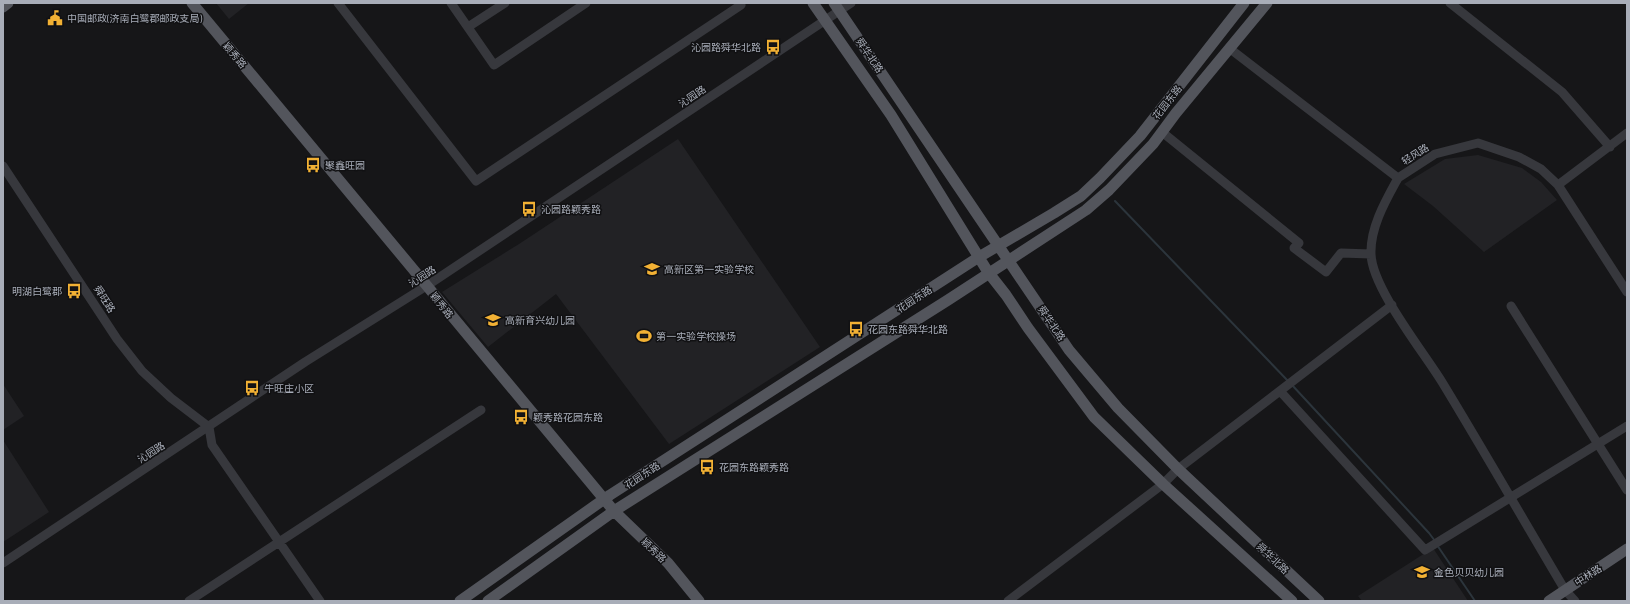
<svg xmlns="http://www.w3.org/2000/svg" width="1630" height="604" viewBox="0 0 1630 604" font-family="Barlow,'Noto Sans SC',sans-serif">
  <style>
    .built { fill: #222225 }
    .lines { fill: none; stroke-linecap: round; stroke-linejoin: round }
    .stream { stroke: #2c353c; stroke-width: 2 }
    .minor { stroke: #37383d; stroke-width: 9 }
    .major { stroke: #53555c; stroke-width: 11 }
    .labels { text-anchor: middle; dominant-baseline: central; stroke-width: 3; stroke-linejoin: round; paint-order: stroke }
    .poi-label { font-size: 10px; fill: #a8adb8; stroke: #111113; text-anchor: start }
    .street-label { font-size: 10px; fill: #a8adb8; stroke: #111113 }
  </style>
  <rect width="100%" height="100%" fill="#161618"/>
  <path class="built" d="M216,3H249L229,19Z
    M678,139L820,347L669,444L556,294L488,347L442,292L519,244Z
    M1478,155L1522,168L1541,182L1557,200L1484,252L1433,206L1404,184L1445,159Z
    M3,384L24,416L3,430Z
    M3,440L49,512L3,542Z
    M1433,548L1468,601H1362L1358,596Z"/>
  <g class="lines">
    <path class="stream" d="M1115,201L1289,382
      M1292,385L1429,533L1435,541
      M1437,545L1475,601"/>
    <path class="minor" d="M338,3L476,181L741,5L740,3
      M451,3L494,65L586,3
      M1450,3L1562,92L1610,147
      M468,27L505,3
      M1229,48L1398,178L1435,154L1478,143L1519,157L1541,169L1558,185L1627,133
      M1162,132L1299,243L1294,248L1326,272L1341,253L1371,254
      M3,166L117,339L142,371L171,398L209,427
      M1398,178C1386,200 1370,227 1371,254C1372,288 1423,351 1442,382C1484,451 1524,521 1565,590L1575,601
      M1558,185L1627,292
      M1511,306L1627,490
      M1280,391L1425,550L1627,426
      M209,427L212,445L320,601
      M3,563L305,362L428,285L851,3
      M189,601L481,410
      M1008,601L1163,484L1178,469L1392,305"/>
    <path class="major" d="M192,3L604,499L614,511L668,563L699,601
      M813,3L891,115L988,272L1006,295L1028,328L1094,417L1163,484L1292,601
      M834,3L1069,350L1118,408L1178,469L1319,601
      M3,7L8,3
      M460,601L610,495L979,257L1054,213L1081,196L1100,178L1140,136L1244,3
      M488,601L614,511L948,300L1086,210L1109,190L1153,144L1176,113L1267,3
      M1549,601L1627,549"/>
  </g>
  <defs>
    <g id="civic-bare" transform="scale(1.2)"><path d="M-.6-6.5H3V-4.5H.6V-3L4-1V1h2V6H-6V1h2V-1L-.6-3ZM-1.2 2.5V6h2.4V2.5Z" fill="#f2b134" stroke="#111113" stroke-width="2.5" paint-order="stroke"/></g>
    <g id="bus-bare" transform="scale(1.2)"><path d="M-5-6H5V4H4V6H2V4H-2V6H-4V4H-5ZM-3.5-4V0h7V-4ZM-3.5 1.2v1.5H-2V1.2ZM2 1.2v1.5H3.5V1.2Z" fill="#f2b134" stroke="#111113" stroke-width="2.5" paint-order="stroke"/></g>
    <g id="school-bare" transform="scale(1.2)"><path d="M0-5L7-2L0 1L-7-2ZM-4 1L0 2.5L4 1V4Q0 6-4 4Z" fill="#f2b134" stroke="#111113" stroke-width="2.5" paint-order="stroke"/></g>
    <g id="stadium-bare" transform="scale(1.2)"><path d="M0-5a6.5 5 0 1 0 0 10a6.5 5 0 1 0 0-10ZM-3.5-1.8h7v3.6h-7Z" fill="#f2b134" stroke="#111113" stroke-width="2.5" paint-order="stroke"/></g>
  </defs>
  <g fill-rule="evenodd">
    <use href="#civic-bare" x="55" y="18"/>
    <use href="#bus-bare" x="773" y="47"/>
    <use href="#bus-bare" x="313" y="165"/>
    <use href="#bus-bare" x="529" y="209"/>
    <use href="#school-bare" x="652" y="269"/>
    <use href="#bus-bare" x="74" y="291"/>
    <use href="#school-bare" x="493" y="320"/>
    <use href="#bus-bare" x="856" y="329"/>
    <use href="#stadium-bare" x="644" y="336"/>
    <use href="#bus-bare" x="252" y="388"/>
    <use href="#bus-bare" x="521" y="417"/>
    <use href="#bus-bare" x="707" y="467"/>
    <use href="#school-bare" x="1422" y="572"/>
  </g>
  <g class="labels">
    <g class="poi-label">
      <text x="67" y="18">中国邮政(济南白鹭郡邮政支局)</text>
      <text x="761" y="47" text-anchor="end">沁园路舜华北路</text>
      <text x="325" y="165">聚鑫旺园</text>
      <text x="541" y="209">沁园路颖秀路</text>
      <text x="664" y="269">高新区第一实验学校</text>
      <text x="62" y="291" text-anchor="end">明湖白鹭郡</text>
      <text x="505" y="320">高新育兴幼儿园</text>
      <text x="868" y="329">花园东路舜华北路</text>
      <text x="656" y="336">第一实验学校操场</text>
      <text x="264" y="388">牛旺庄小区</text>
      <text x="533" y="417">颖秀路花园东路</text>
      <text x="719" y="467">花园东路颖秀路</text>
      <text x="1434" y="572">金色贝贝幼儿园</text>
    </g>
    <g class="street-label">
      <text transform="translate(235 55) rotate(50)">颖秀路</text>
      <text transform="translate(870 55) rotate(56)">舜华北路</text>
      <text transform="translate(692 96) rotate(-34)">沁园路</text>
      <text transform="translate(1167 102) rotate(-52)">花园东路</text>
      <text transform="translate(1415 154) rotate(-32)">轻风路</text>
      <text transform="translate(422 276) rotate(-33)">沁园路</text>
      <text transform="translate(105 299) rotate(57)">舜旺路</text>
      <text transform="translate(914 299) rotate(-33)">花园东路</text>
      <text transform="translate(442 305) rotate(51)">颖秀路</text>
      <text transform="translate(1052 323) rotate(56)">舜华北路</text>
      <text transform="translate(151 452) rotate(-33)">沁园路</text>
      <text transform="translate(642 475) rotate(-33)">花园东路</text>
      <text transform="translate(654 550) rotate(44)">颖秀路</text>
      <text transform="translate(1273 558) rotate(43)">舜华北路</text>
      <text transform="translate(1588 575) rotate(-33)">中林路</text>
    </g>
  </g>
  <rect width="1630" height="604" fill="none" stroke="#a8adb8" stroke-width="8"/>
</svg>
